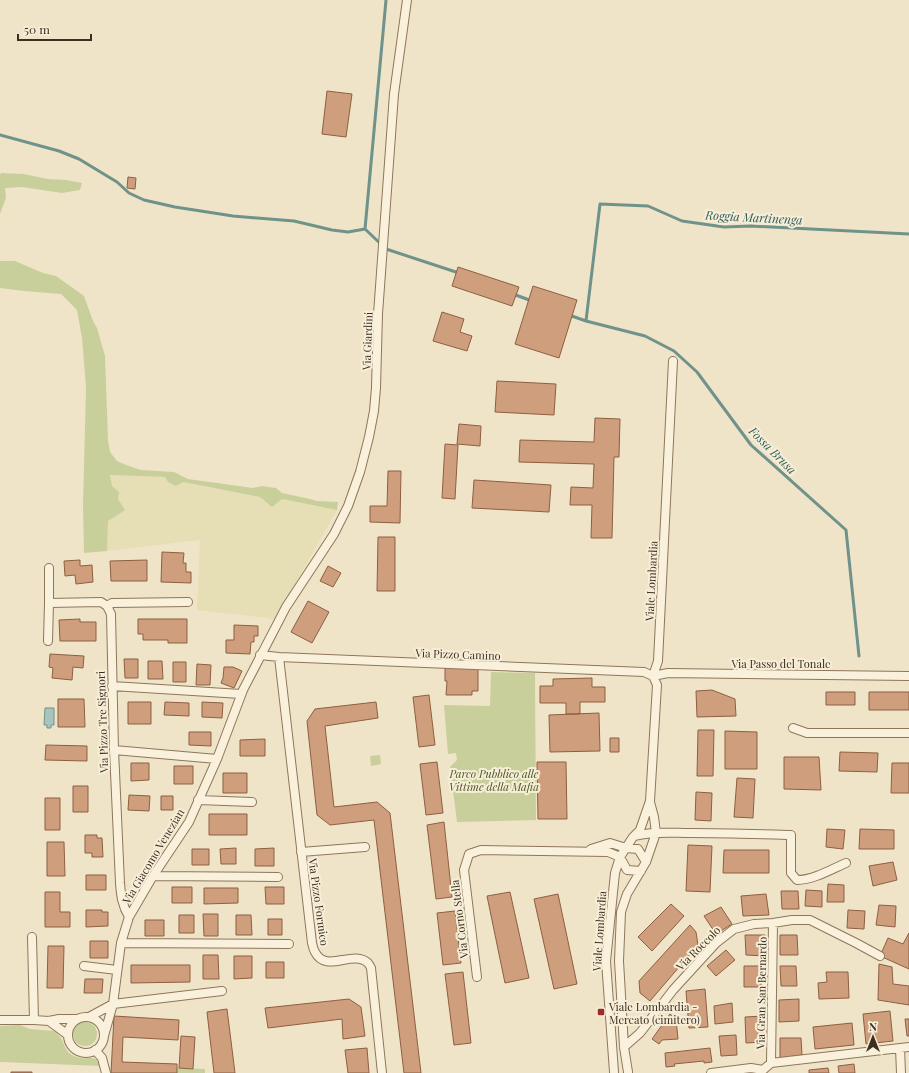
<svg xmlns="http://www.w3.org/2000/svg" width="909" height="1073" viewBox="0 0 909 1073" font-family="'Playfair Display',serif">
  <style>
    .farmland { fill: #e6deb5 }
    .green { fill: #c9cf9b }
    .water { fill: #a9c4bc; stroke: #6f938a }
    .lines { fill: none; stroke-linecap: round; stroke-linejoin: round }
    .stream { stroke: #6f938a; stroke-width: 3 }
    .building { fill: #cf9f7d; stroke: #8d5f41 }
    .minor-casing { stroke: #8d765c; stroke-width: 10 }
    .minor { stroke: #faf1dc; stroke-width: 8 }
    .poi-dot { fill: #9e2a2b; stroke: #f7eed8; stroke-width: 1.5 }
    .labels { text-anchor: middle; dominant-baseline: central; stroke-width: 4; stroke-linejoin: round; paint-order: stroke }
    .street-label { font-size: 11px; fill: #3d2e20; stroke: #f7eed8 }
    .park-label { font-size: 11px; font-style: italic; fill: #4d5a26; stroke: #f7eed8 }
    .poi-label { font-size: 11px; fill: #3d2e20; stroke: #f7eed8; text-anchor: start }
    .water-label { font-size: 12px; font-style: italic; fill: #2f5d5a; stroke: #f7eed8 }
  </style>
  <rect width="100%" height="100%" fill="#f0e4c8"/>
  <path class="farmland" d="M110,475L165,477L168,482H183L260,497L272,506L282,499L337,510L275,619L197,610L200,540L107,551L108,521L118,499L119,492L112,486Z"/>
  <path class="green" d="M1,173L24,174L48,179L66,180L82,183L80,190L62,193L22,187L5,188L6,198L0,214V175Z
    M0,261H15L43,273L56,276L84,296L93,321L97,328L105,356L108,440L110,452L117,461L126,465L141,470L174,472L188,479L253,488L262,486L276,488L282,493L310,499L317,501L338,502L337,510L282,499L272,507L260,497L183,482L176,486L168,482L165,477L110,475L112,486L119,492L118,499L125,510L108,521L107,551L84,553L83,505L86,388L84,362L82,338L77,310L61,294L24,291L0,288Z
    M491,672L535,673L536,820L457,822L450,767L457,760L456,753L448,754L444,705L490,706Z
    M380,755L381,764L371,766L370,756Z
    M73 1034a12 12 0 1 1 24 0a12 12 0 1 1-24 0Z
    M20,1025L30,1029L54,1031C56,1033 59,1035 61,1038C66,1047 65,1053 77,1057C87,1061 96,1053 101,1066L0,1062V1026Z
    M177,1068L205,1069V1073H177Z"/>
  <path class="water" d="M45,708H54V725H51V728H47V725H44Z"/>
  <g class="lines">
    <path class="stream" d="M386,0L365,229L386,249L459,273
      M0,135L59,151L79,159L117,182L129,193L144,200L175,207L233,216L294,221L332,230L348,232L365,229
      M513,294L532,301
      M569,315L586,321L645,336L674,351L697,372L751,445L846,530L859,656
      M586,321L600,204L648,206L682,221L724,227L751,226L909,234"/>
  </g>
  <path class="building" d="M327,91L352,94L346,137L322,134Z
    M128,177L136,178L135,189L127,188Z
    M458,267L519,287L512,306L452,286Z
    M533,286L577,300L559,358L515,344Z
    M442,312L464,319L460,332L472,336L467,351L433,341Z
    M497,381L556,384L554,415L495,412Z
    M595,418L620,419L619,457H614L612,538H591L592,505H570L571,487L593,488L594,464L519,462L520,440L594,442Z
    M459,424L481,426L480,446L457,444Z
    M445,444L458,445L455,499L442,498Z
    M388,471H401L400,523L370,522V506H387Z
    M474,480L551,485L549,512L472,508Z
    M378,537H395V591H377Z
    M162,552L184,553L183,563H186V572H191V583L161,582Z
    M80,560V566L92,565L93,582L76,584L75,575L65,576L64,561Z
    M147,560V581H111L110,561Z
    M328,566L341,573L333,587L320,581Z
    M308,601L329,612L312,643L291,632Z
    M80,619V622H96V641H60L59,620Z
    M138,619H187V643H168V640H143V634H138Z
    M234,625L258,626V636H254V642H251L250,654L226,653V640H234Z
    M50,654L84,656L83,668L73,667L72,680L52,678L53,668L49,667Z
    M124,659H138V678H125Z
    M148,661H162L163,679H148Z
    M173,662H186V682H173Z
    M197,664L211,665L210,685H196Z
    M224,667H233L242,671L234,688L221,683L223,678Z
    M445,667H478V691H472V695H446L447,681H445Z
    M592,678V687H605V702H580V714H566V703H540V686H553V679Z
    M712,690L735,699L736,716L697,717L696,691Z
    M826,692H855V705H826Z
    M869,692H909V710H869Z
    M429,695L435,745L419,747L413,697Z
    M58,699H84L85,727H58Z
    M128,702H151V724H128Z
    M165,702L189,703V716L164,715Z
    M202,702L223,703L222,718L202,717Z
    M376,702L378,718L325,726L334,807L377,802L390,813L421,1073H404L374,820L330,825L317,815L307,721L315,709Z
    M599,713L600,751L550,752L549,715Z
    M698,730H714L713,776H697Z
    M725,731L757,732V769H725Z
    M189,732H211V746L189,745Z
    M610,738H619V752H610Z
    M265,739V756H240V740Z
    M46,745L87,746V761L45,760Z
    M840,752L878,753L877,772L839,771Z
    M784,757H819L821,790L784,789Z
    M437,762L443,813L426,815L420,764Z
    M537,762H566L567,819H538Z
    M131,763H149V780L131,781Z
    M892,763H909V793H891Z
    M174,766H193V784H174Z
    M223,773H247V793H223Z
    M737,778L755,779L753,818L734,817Z
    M73,786H88V812H73Z
    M696,792L712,793L711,821L695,820Z
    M129,795L150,796L149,811L128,810Z
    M161,796H173V810H161Z
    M45,798H60V830H45Z
    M209,814H247V835H209Z
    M444,822L452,897L436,899L427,825Z
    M827,829L845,830L843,849L826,847Z
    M860,829L894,830V849H859Z
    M85,835H97V838H102L103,857H92V853H85Z
    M47,842H64L65,876H47Z
    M688,845L712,846L710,892L686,891Z
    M236,848V864H221L220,849Z
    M274,848V866H255V849Z
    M192,849H209V865H192Z
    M724,850H769V873H723Z
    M893,862L897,880L873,886L869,866Z
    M86,875H106V890H86Z
    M828,884L844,885V902H827Z
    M172,887H192V903H172Z
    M265,887H284V904H266Z
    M204,888H238V903L204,904Z
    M806,890L822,891V907L805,906Z
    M781,891H798L799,909H782Z
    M45,892H60V912H70V927H45Z
    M510,892L529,978L505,983L487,896Z
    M558,894L577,984L554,989L534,899Z
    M766,894L769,915L743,916L741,896Z
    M671,904L684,916L652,951L638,937Z
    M879,905L896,906L895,927L876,925Z
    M721,907L732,924L716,934L704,916Z
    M86,910H102V912H108V926L86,927Z
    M848,910L865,911L864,929L847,928Z
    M455,911L461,963L443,965L437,913Z
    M203,914H218V936H204Z
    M179,915H194V933H179Z
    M236,915H251L252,935H236Z
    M268,919H282V935H268Z
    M145,920H164V936H145Z
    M690,925L696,932L698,945L650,1001L640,993L639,981Z
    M909,933V969L880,956L888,938L903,944Z
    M745,935H765V956L746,955Z
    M780,935H797L798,955H780Z
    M90,941H108V958H90Z
    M48,946H64L63,988H47Z
    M726,950L735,960L716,976L707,966Z
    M203,955H218L219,979H203Z
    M234,956H252V978L234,979Z
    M266,962H284V978H266Z
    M879,964L892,967L893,984L909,986V1005L878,1000Z
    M131,965H190V982L131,983Z
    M744,966H762L761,987H744Z
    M780,966H796L797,986H781Z
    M463,972L471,1043L454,1045L445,974Z
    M826,972H848L849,998L819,999L818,983L827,982Z
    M85,979H103L102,993H84Z
    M705,989L708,1027L689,1028L686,991Z
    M349,999L361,1007L365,1036L343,1039L342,1019L268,1028L265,1008Z
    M799,999V1021L779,1022V1000Z
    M732,1003L733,1022L715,1024L714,1006Z
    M227,1009L235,1073H214L207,1012Z
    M890,1011L893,1041L866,1044L863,1014Z
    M670,1014L676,1019L678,1039L662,1040L659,1044L652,1039Z
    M114,1016L179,1020L178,1040L123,1037L122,1062L177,1064V1073H111Z
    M763,1016L764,1042L746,1043L745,1017Z
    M905,1019H909V1036H907Z
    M852,1023L854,1045L815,1049L813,1027Z
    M736,1035L737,1055L721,1056L719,1036Z
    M181,1036L195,1037L193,1069L179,1068Z
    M780,1038H801L802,1055L780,1058Z
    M367,1048L369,1073H348L345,1050Z
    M710,1048L712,1062L704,1063V1061L674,1064L675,1066L666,1067L665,1053Z
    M854,1064L855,1073H839L838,1066Z
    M828,1068L829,1073H809V1070Z
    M11,1072H32V1073H11Z"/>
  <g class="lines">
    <g class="minor-casing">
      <path id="minor" d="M49,603V568
        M107,606L111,614L114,750L120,883C121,896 122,905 129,917
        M107,606L112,603L188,602
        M48,641L49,603L101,602L107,606
        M260,655L279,657L644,672L653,676L668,673L909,676
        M279,657L312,943C313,946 313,949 315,952C326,974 353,949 368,963C369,964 370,966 371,968L382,1073
        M112,686L241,694
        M793,728L807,733H909
        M114,750L217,759
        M198,800L252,802
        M635,836C653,831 672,833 690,833C724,833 757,834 791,835V873L797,880C813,880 832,869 846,863
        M591,849L610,843L626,848L638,849L646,862
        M301,852L365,847
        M153,876L278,877
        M32,937L34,1020
        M121,943L289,944
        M84,966L117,970
        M477,977L464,870L469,854L481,850L608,852L620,857L627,870L641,871
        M89,1017L113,1004L222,991
        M68 1035a18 18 0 1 1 36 0a18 18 0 1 1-36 0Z
        M0,1020H34L49,1021L59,1019H76
        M49,1021L68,1035
        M104,1036L113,1004L121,943L129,917L153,876L189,822L217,759L243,690L286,607L334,534L348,506L360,472L369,437L374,411L376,388L378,314L394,94L407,0
        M624,1047L640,1033L673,990L716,943L734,929L754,924L773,923L792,920H810L856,943L880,956
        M900,1048L901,1073
        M95,1050L102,1058L106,1073
        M771,1063L773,923
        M614,1072L606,961L615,873L620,857L633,837L640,830L650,801L657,685L653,676L658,661L673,361
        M628,1072L624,1047L619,961L621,912L627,894L646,862L656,833L654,817L650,802
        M711,1073L751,1068L763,1070L771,1063L909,1047"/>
    </g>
    <use href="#minor" class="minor"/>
  </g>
  <rect class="poi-dot" x="597" y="1008" width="8" height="8" rx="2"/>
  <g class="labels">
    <g class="street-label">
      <text transform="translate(367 341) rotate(-88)">Via Giardini</text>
      <text transform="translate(651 581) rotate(-87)">Viale Lombardia</text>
      <text transform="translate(458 654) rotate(2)">Via Pizzo Camino</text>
      <text x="781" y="663">Via Passo del Tonale</text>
      <text transform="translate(102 722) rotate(-92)">Via Pizzo Tre Signori</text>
      <text transform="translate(153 856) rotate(-59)">Via Giacomo Venezian</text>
      <text transform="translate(319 902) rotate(82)">Via Pizzo Formico</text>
      <text transform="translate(459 919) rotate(-97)">Via Corno Stella</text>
      <text transform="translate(599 931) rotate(-86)">Viale Lombardia</text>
      <text transform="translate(698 948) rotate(-45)">Via Roccolo</text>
      <text transform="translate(761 993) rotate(-89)">Via Gran San Bernardo</text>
    </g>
    <g class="park-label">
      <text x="494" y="773">Parco Pubblico alle<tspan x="494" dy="13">Vittime della Mafia</tspan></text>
    </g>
    <g class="poi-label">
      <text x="609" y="1006">Viale Lombardia -<tspan x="609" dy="13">Mercato (cimitero)</tspan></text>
    </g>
    <g class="water-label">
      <text transform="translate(754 217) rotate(3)">Roggia Martinenga</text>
      <text transform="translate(773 450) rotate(45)">Fossa Brusa</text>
    </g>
  </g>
  <g transform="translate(873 1037)" stroke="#f7eed8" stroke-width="3" paint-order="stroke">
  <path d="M0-3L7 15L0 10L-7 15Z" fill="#3d2e20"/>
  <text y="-6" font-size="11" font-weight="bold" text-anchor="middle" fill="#3d2e20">N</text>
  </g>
  <path d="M18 34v6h73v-6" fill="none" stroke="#3d2e20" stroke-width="2"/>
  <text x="24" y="34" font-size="12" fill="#3d2e20" stroke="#f7eed8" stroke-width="3" paint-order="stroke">50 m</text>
</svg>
